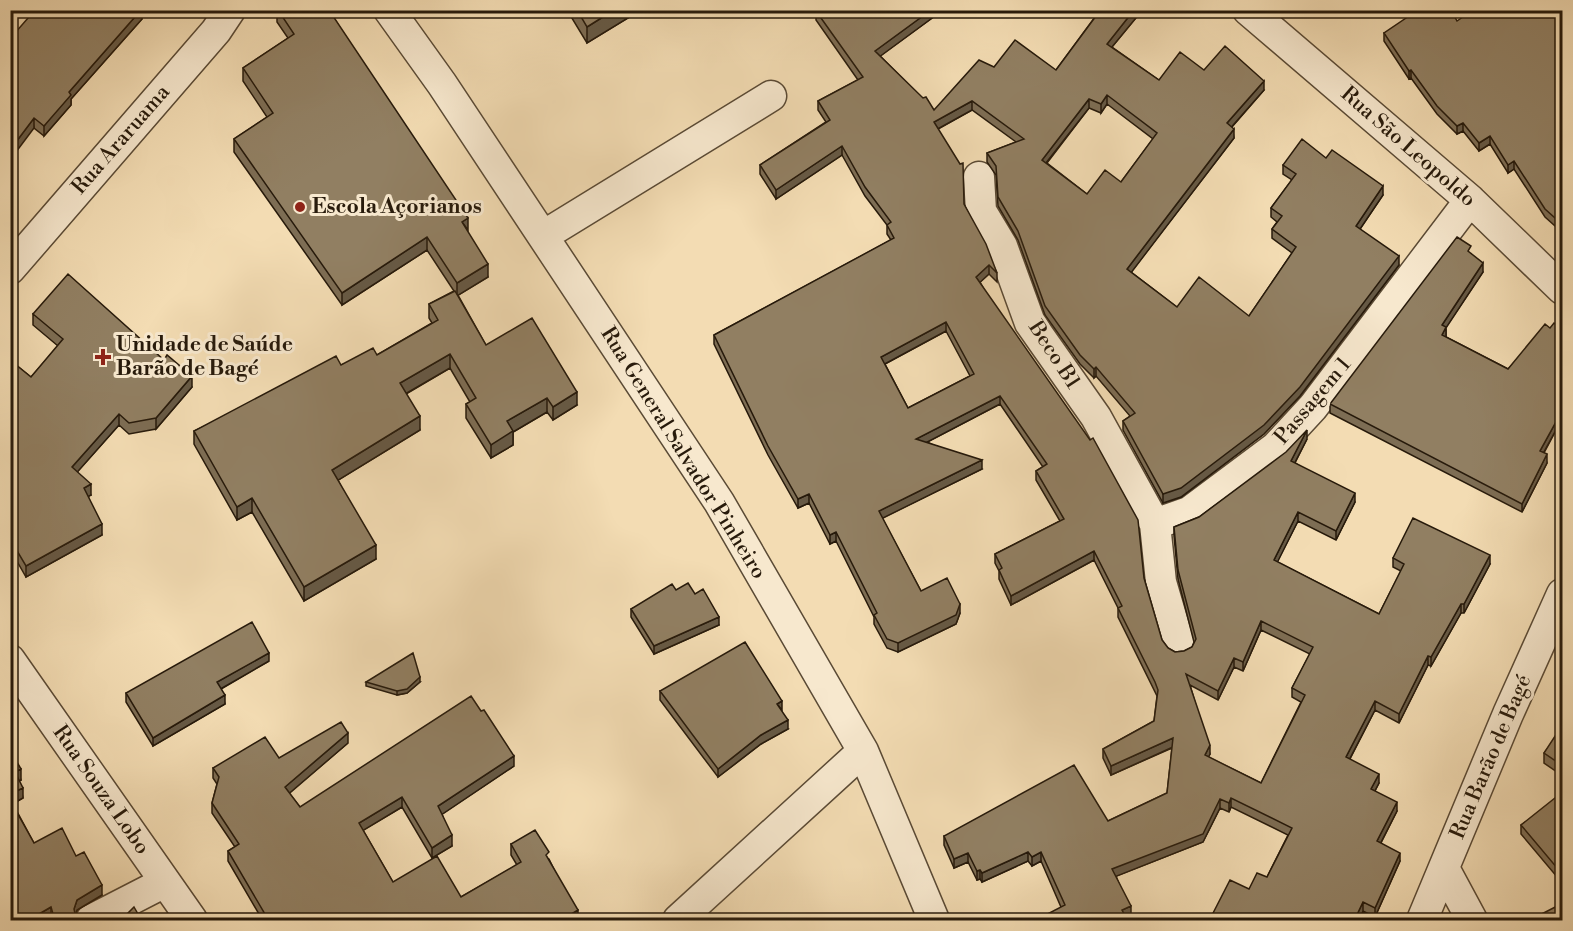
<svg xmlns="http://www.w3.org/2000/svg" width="1573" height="931" viewBox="0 0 1573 931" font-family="'Libre Bodoni',serif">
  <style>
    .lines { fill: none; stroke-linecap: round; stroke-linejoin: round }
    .minor-casing { stroke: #5a4a35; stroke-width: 33 }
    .minor { stroke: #f7e8ce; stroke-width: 30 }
    .wall { fill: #7d6d54; stroke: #271a0b; stroke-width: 1.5; fill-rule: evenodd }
    .shaded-wall { fill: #665945; stroke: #271a0b; stroke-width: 1.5 }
    .building { fill: #917f62; stroke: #271a0b; stroke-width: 1.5; fill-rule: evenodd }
    .poi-dot { fill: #8f2418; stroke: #f7e8ce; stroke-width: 2 }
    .labels { text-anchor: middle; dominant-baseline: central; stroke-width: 6; stroke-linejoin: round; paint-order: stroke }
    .street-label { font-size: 21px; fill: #271a0b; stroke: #f7e8ce }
    .poi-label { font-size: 21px; font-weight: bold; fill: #271a0b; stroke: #f7e8ce; text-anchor: start }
  </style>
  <rect width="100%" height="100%" fill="#f3dcb3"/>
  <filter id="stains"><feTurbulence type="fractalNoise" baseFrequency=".00333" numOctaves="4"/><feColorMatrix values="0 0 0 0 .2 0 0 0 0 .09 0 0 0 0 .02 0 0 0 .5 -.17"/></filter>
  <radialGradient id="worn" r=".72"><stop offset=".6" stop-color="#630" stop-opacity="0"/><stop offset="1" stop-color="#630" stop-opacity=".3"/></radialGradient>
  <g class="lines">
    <g class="minor-casing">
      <path id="minor" d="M389,10L442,84L719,502L863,751L934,920
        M1248,10L1470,200L1562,289
        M979,177L981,211L1002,246L1030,323L1096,417L1155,524
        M543,236L771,96
        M10,269L216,31L230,10
        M1179,644L1161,582L1155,524L1189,512L1276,447L1313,407L1470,200
        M10,660L192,920
        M1444,868L1472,920
        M91,920L165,882
        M678,920L863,751
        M1422,920L1508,714L1562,594"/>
    </g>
    <use href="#minor" class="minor"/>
  </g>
  <path class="wall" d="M142,10V19L71,99V105L44,136L34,128L15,33Z
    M277,10H329L467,231L488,277L458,295L486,345L577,405L553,420L547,412L513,432V445L491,458L466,418V404L470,402L450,368L406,394L420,430L338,480L376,559L304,601L252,512L237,520L194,444V431L341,365L377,355L432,323L429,318V304L454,291L427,250L342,305L234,152V139L267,117L243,81V68L288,38L277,22Z
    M567,10H641L587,43Z
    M817,10H943L880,56L934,110L994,67L1056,70L1095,17V10H1140V13L1112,47L1159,80L1204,70L1264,90L1232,127L1234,138L1131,272L1177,307L1249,316L1292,253L1272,238V229L1277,222L1271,217V208L1292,180L1283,174V165L1326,158L1383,195L1360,229L1399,265L1300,396L1264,434L1181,497L1163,503L1123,430V421L1130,416L1096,376L1094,378L1080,364L1045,315L1018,240L998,206L996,175L987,162V153L1016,142L972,110L938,129L964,204L997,273V282L989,274L980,282L1144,578L1162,640L1168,648L1175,652L1184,651L1192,647L1194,642L1178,579L1174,536V527L1199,517L1307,439L1295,463L1355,502L1336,540L1298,521L1277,562L1379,614L1401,571L1393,567V558L1490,564L1464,613H1461L1431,666L1428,665L1399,723L1375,710L1350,759L1379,783L1375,791L1397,811L1381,843L1400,861L1375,917L1363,911L1359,921H1209L1249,889L1267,877L1288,835L1231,807L1229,812L1220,808L1203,842L1116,876L1131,915L1126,917L1061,907L1041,861L1032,866L1028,861L982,882L980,879L977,880L968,862L954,868L944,845V836L1108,821L1167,793L1172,748L1111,775L1103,758V749L1154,721L1157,696L1118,617V608L1094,560L1011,605L999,579V571L995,563V554L1060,521L1036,480V471L1043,467L1000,404L927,442L982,469L882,518L921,591L960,613L956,624L898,652L887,648L874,624V617L836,541L830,544L809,503L798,508L768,455L714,344V335L891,240L887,234V225L865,196L842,155L776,199L760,174V165L826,122L818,110V101L858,80L816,20V11ZM1107,104L1153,139L1121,182L1087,194L1047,163L1089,108L1101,113ZM946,331L970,376L908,408L885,364ZM1261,630L1310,654L1292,688V697L1301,702L1261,783L1208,757L1210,754L1190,685L1218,700L1234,667L1243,671Z
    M1563,10V233L1545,217L1514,169L1508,173L1490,144L1479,151L1463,131L1457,134L1437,114L1411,78L1409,79L1384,41V33L1457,21Z
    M1471,254L1483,272L1446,327V337L1508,369L1550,328L1563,330V417L1544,453L1547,463L1522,512L1330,413V404Z
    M33,314L192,387L156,429L129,434L119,425L77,472L91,495L88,496L102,535L26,577L10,549V360L31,377L58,346L33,325Z
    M676,590L695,594L719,625L654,654L631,617V609Z
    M269,661L221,689L225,704L153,746L126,702V693Z
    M366,682H420L407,693L397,695L366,686Z
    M660,691L788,729L761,744L718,777L660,700Z
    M1563,728V776L1544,763V753Z
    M348,743L289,793L300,807L514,766L442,814L452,846L432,858L402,807L363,830L393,882L461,897L517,865L511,855V844L549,859L578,920L263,921L228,861V851L235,847L212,813V803L217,784L213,778V768L279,758Z
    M10,750L21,780H19L23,798L13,804L34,843L76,856L102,895L77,910L75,915L76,918L79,921H52L51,918L46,921H10Z
    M1563,797V884L1521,834V825Z"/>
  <path class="shaded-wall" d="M141,10H142V19L71,99V105L44,136V126L69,92Z
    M614,10H641L587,43V27Z
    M931,10H943L875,60V51Z
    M1134,10H1140V13L1107,53V44Z
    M1411,70V78L1409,79V71Z
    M1264,81V90L1227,132V123Z
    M1107,95V104L1101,113V104Z
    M1089,99V108L1042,168V160Z
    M972,101V110L934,131V122Z
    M34,118V128L10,160V150Z
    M1463,123V131L1457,134V126Z
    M1234,129V138L1127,278V269Z
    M1490,136V144L1479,151V143Z
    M842,146V155L776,199V190Z
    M1514,161V169L1508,173V165Z
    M1383,186V195L1356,235V226Z
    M468,218V230L462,222Z
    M427,237V250L342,305V293Z
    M1399,256V265L1300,396L1264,434L1181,497L1163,503V494Z
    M1483,263V272L1442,334V325Z
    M488,264V277L457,296V283Z
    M989,265V274L976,286V277Z
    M946,322V331L881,366V357Z
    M1446,327V336L1442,343V335Z
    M450,354V368L400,397V383Z
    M1096,367V376L1094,378V369Z
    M192,376V387L156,429V418Z
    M577,392V405L553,420V407Z
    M1000,396V404L916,448V439Z
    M547,398V412L513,432V445L491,458V445L507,421Z
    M1563,409V417L1540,459V451Z
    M119,414V425L72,478V467Z
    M420,416V430L332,484V470Z
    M1307,430V439L1291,470V461Z
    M1547,454V463L1522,512V504Z
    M982,460V469L879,520V511Z
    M91,484V495L84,499V488Z
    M1355,493V502L1336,540V531Z
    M809,494V503L798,508V499Z
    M252,498V512L237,520V507Z
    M1298,512V521L1274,569V560Z
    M102,524V535L26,577V566Z
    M836,532V541L830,544V535Z
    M376,545V559L304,601V587Z
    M1094,551V560L1011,605V596Z
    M1490,555V564L1464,613V604Z
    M960,604V613L956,624L898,652V643Z
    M1461,604V613L1431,666V657Z
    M719,617V625L654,654V646Z
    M1261,621V630L1243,671V662Z
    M269,653V661L217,691V682Z
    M1428,656V665L1399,723V714Z
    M1234,658V667L1218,700V691Z
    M420,677V682L407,693L397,695V691Z
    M225,695V704L153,746V738Z
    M782,701V710L777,704Z
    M1375,701V710L1346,766V757Z
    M788,720V729L761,744L718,777V769L761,735Z
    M348,733V743L285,797V787Z
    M1173,738V747L1111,775V766Z
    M1210,745V754L1205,764V755Z
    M514,756V766L438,817V806Z
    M21,769V780L15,783V772Z
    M1379,774V783L1371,798V789Z
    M23,788V798L10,805V794Z
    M402,797V807L359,833V823Z
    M1231,798V807L1229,812V803Z
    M1220,799V808L1203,842L1112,878V869Z
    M1397,802V811L1377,850V841Z
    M452,835V846L432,858V848Z
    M1028,852V861L982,882V873Z
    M1041,852V861L1032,866V857Z
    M968,853V862L954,868V859Z
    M1400,853V861L1375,917V908Z
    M980,870V879L977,880V871Z
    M102,885V895L77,910L74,920V909L77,900Z
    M1363,902V911L1359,921H1354Z
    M1131,906V915L1122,919V910Z
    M51,907V918L46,921H27Z
    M578,910V920L577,921H560Z"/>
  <path class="building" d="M35,10H141L69,92L71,95L44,126L34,118L10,150V29L15,33Z
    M278,10H329L468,218L462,222L488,264L457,283L427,237L342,293L234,139L273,113L243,68L294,34Z
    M577,10H614L587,27Z
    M817,10H931L875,51L923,98L926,97L934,110L979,60L994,67L1015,40L1056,70L1099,12L1095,10H1134L1107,44L1159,80L1180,52L1204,70L1225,46L1264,81L1227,123L1234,129L1127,269L1177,307L1199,277L1249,316L1296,247L1272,229L1282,216L1271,208L1296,174L1283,165L1302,139L1326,158L1332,150L1383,186L1356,226L1399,256L1300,387L1264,425L1181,488L1163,494L1123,421L1135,413L1096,367L1094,369L1080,355L1045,306L1018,231L998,197L996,166L987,153L1024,139L972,101L934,122L960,164L963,163L964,204L986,244L997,273L989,265L976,277L1090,440L1093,438L1138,520L1144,578L1162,640L1168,648L1175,652L1184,651L1192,647L1196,639L1178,570L1174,527L1199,517L1286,452L1307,430L1291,461L1355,493L1336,531L1298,512L1274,560L1379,614L1404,564L1393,558L1413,518L1490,555L1464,604H1461L1431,657L1428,656L1399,714L1375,701L1346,757L1379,774L1371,789L1397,802L1377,841L1400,853L1375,908L1363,902L1354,921H1209L1230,880L1249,889L1257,873L1267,877L1292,828L1231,798L1229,803L1220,799L1203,834L1112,869L1131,906L1122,910L1128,921H1034L1065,905L1041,852L1032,857L1028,852L982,873L980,870L977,871L968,853L954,859L944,836L1074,765L1108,821L1167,793L1173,738L1111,766L1103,749L1154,721L1158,690L1155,682L1118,608L1122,606L1094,551L1011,596L999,570L1002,568L995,554L1064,519L1036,471L1047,464L1000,396L916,439L982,460L879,511L921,591L947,578L960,604L956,615L898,643L887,639L874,615L877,613L836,532L830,535L809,494L798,499L768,446L714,335L894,238L887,225L891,222L865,187L842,146L776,190L760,165L830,120L818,101L863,77L816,11ZM1107,95L1157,133L1121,182L1105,170L1087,194L1042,160L1089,99L1101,104ZM946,322L974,374L908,408L881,357ZM1261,621L1313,647L1292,688L1305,695L1261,783L1205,755L1210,745L1186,674L1218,691L1234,658L1243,662Z
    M1418,10H1451L1457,21L1473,10H1563V225L1545,209L1514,161L1508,165L1490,136L1479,143L1463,123L1457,126L1437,106L1411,70L1409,71L1384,33Z
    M1457,237L1471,246L1468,251L1483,263L1442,325L1446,327L1442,335L1508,369L1545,324L1550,328L1554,323L1563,330V409L1540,451L1547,454L1522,504L1330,404Z
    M68,274L164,360L167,355L192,376L156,418L129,423L119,414L72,467L91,484L84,488L102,524L26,566L10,539V360L31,377L63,339L33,314Z
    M455,291L486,345L532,318L577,392L553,407L547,398L507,421L513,431L491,445L466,404L476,398L450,354L400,383L420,416L332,470L376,545L304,587L252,498L237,507L194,431L336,356L341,365L373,348L377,355L438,320L429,304Z
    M688,583L695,594L703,589L719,617L654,646L631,609L672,584L676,590Z
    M252,622L269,653L217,682L225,695L153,738L126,693Z
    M745,642L782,701L777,704L788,720L761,735L718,769L660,691Z
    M413,653L420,677L407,689L397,691L366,682Z
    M471,696L481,711L484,710L514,756L438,806L452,835L432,848L402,797L359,823L393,882L437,856L461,897L521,862L511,844L535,830L549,852L546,855L578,910L560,921H269L228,851L239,844L212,803L219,777L213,768L265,737L279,758L341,722L348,733L285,787L300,807Z
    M1561,727L1563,728V766L1544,753Z
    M10,750L21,769L15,772L23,788L10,794Z
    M1560,794L1563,797V875L1521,825Z
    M10,800L34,843L62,828L76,856L84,852L102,885L77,900L74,909L76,918L79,921H55L51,907L27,921H10Z
    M1563,903V921H1528Z
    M134,907L142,921H105L118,915L121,920Z"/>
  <g class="poi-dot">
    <circle cx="300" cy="207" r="6"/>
    <path d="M100 348h6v6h6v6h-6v6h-6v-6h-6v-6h6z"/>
  </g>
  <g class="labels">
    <g class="street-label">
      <text transform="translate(121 140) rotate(-49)">Rua Araruama</text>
      <text transform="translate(1408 147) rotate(41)">Rua São Leopoldo</text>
      <text transform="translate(1054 355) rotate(57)">Beco B1</text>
      <text transform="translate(1313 401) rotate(-50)">Passagem 1</text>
      <text transform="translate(683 453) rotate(58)">Rua General Salvador Pinheiro</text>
      <text transform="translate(1491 757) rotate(-67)">Rua Barão de Bagé</text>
      <text transform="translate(101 790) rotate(55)">Rua Souza Lobo</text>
    </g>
    <g class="poi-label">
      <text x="312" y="207">Escola Açorianos</text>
      <text x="116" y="345">Unidade de Saúde<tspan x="116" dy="24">Barão de Bagé</tspan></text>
    </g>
  </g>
  <rect width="1573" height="931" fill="none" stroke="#f3dcb3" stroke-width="36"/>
  <rect x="12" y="12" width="1549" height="907" fill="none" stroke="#271a0b" stroke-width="3"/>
  <rect x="18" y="18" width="1537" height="895" fill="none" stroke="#271a0b" stroke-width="1.5"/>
  <rect width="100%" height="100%" filter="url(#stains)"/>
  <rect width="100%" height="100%" fill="url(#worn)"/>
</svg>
